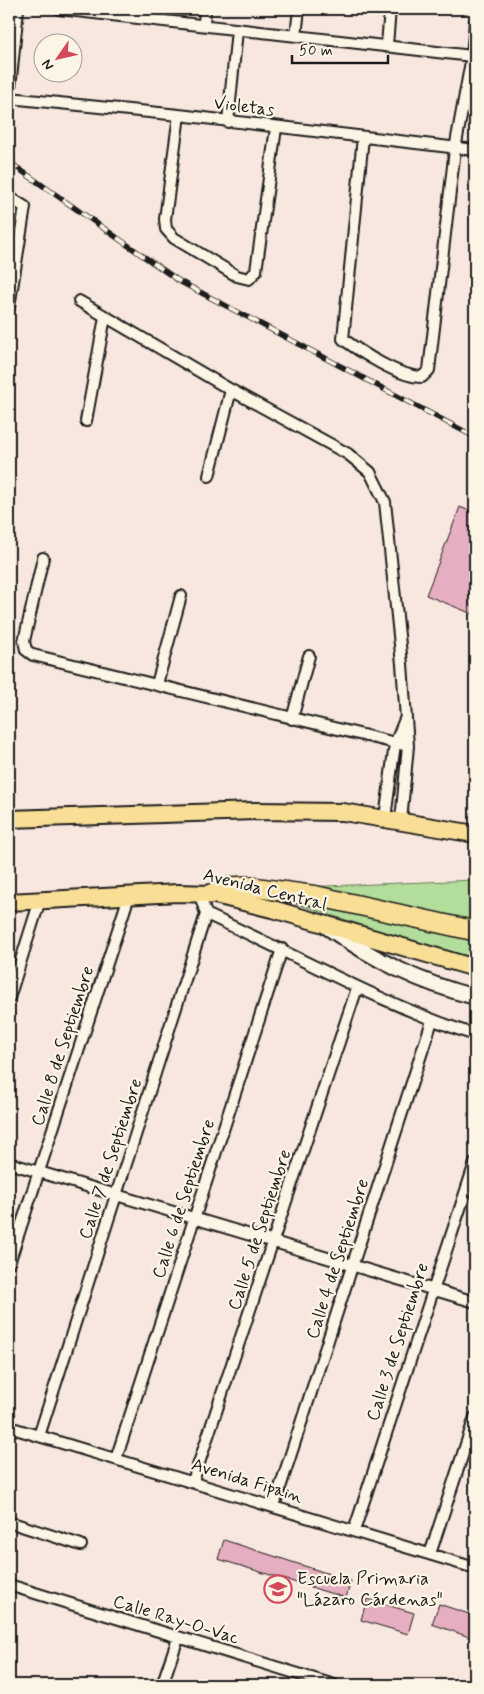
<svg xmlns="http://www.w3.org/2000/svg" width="484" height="1694" viewBox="0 0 484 1694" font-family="Mynerve,sans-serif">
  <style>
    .green { fill: #b2dd9a; stroke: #677c5b }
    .building { fill: #e6aec1; stroke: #1c1c1c }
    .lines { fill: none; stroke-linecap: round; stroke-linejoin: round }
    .minor-casing { stroke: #1c1c1c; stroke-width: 14 }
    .secondary-casing { stroke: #1c1c1c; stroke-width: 18 }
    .trunk-casing { stroke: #1c1c1c; stroke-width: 20 }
    .motorway-casing { stroke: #1c1c1c; stroke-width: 22 }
    .minor { stroke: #fcf5e5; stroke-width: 10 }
    .secondary { stroke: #fcf5e5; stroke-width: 14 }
    .trunk { stroke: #f9df96; stroke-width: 16 }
    .motorway { stroke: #f9df96; stroke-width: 19 }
    .rail-casing { stroke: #1c1c1c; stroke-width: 5.5 }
    .rail { stroke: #fcf5e5; stroke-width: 4; stroke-dasharray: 11; stroke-linecap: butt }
    .labels { text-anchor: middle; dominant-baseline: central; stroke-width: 4.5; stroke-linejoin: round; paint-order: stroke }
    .street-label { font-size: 18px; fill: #1c1c1c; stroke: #fcf5e5 }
    .poi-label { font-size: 18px; fill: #1c1c1c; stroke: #fcf5e5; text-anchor: start }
  </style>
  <rect width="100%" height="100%" fill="#f8e7de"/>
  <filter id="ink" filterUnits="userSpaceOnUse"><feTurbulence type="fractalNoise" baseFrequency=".02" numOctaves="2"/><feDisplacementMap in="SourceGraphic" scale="10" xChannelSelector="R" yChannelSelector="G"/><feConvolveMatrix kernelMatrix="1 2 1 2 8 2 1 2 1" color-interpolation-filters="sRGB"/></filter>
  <g filter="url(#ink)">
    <path class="green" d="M475,880V958L386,933L251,889Z"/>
    <path class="building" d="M460,507L475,513V615L426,595Z
      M224,1540L351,1581L346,1598L218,1559Z
      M367,1599L414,1613L408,1634L361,1620Z
      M439,1604L475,1616V1639L432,1624Z"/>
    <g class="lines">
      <g class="minor-casing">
        <path id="minor" d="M59,9L472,56
          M204,24L205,9
          M296,36L299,9
          M387,45L390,9
          M9,98L179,115L475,150
          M9,98L18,9
          M179,115L165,219L166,229L174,238L237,276L249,279L256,271L276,128
          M228,122L237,30
          M363,137L343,339C362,353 399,377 422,377L429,370L455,149L472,56L475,22
          M9,197L25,207L9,307
          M79,301L231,390L348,454L370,472L385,502L402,664L408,746L401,821
          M86,421L105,317
          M209,476L231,390
          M43,558L24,641L26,650L33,655L408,746
          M157,684L181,596
          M292,719L309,656
          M385,818L395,744L405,719
          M206,914C296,955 381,1004 475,1035
          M9,998L40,900
          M9,1163L475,1302
          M9,1263L129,896
          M9,1427L475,1568
          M39,1436L206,914L199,892
          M116,1459L282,949
          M193,1481L357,988
          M274,1506L432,1021
          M9,1522L81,1545
          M354,1531L475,1163
          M430,1554L475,1417
          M9,1585L334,1685
          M162,1685L178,1638"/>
      </g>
      <g class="secondary-casing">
        <path id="secondary" d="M327,927C376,961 418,982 475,997"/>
      </g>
      <g class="trunk-casing">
        <path id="trunk" d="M9,819L255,811L343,812L475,834
          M9,902L178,893L211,894L276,910L475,968"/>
      </g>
      <g class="motorway-casing">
        <path id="motorway" d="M211,894L230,887L246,886L317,896L475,931"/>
      </g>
      <use href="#minor" class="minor"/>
      <use href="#secondary" class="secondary"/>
      <use href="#trunk" class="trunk"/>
      <use href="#motorway" class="motorway"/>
      <g class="rail-casing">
        <path id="rail" d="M9,162L179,281L475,437"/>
      </g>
      <use href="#rail" class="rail"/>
    </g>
  </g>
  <defs>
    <g id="school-ring" transform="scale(1.4375)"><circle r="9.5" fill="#fcf5e5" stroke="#d1495b" stroke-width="1.5"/><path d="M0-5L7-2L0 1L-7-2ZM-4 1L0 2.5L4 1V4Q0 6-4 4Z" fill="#d1495b"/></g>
  </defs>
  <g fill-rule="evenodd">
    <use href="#school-ring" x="278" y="1589"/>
  </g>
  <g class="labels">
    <g class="street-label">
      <text transform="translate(244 107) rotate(7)">Violetas</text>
      <text transform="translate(265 890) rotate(14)">Avenida Central</text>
      <text transform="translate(63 1046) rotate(-72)">Calle 8 de Septiembre</text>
      <text transform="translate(111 1159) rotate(-72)">Calle 7 de Septiembre</text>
      <text transform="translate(184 1199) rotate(-72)">Calle 6 de Septiembre</text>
      <text transform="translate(260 1230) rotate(-72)">Calle 5 de Septiembre</text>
      <text transform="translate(338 1259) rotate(-72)">Calle 4 de Septiembre</text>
      <text transform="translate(398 1342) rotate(-72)">Calle 3 de Septiembre</text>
      <text transform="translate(247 1481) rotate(17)">Avenida Fipain</text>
      <text transform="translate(176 1620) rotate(17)">Calle Ray-O-Vac</text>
    </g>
    <g class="poi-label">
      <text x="297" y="1579">Escuela Primaria<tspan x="297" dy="21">"Lázaro Cárdenas"</tspan></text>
    </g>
  </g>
  <rect width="484" height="1694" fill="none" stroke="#fcf5e5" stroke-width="30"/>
  <rect x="15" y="15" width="454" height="1664" fill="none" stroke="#1c1c1c" stroke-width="2" filter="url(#ink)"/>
  <g transform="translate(58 58) rotate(236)"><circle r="24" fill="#fcf5e5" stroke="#a29e95"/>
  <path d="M0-4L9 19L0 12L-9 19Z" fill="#d1495b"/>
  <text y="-8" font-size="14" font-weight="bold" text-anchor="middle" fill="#1c1c1c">N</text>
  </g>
  <path d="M292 55v8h96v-8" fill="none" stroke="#1c1c1c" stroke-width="2.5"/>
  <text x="299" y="55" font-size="15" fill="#1c1c1c" stroke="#fcf5e5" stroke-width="4" paint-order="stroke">50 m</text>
</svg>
